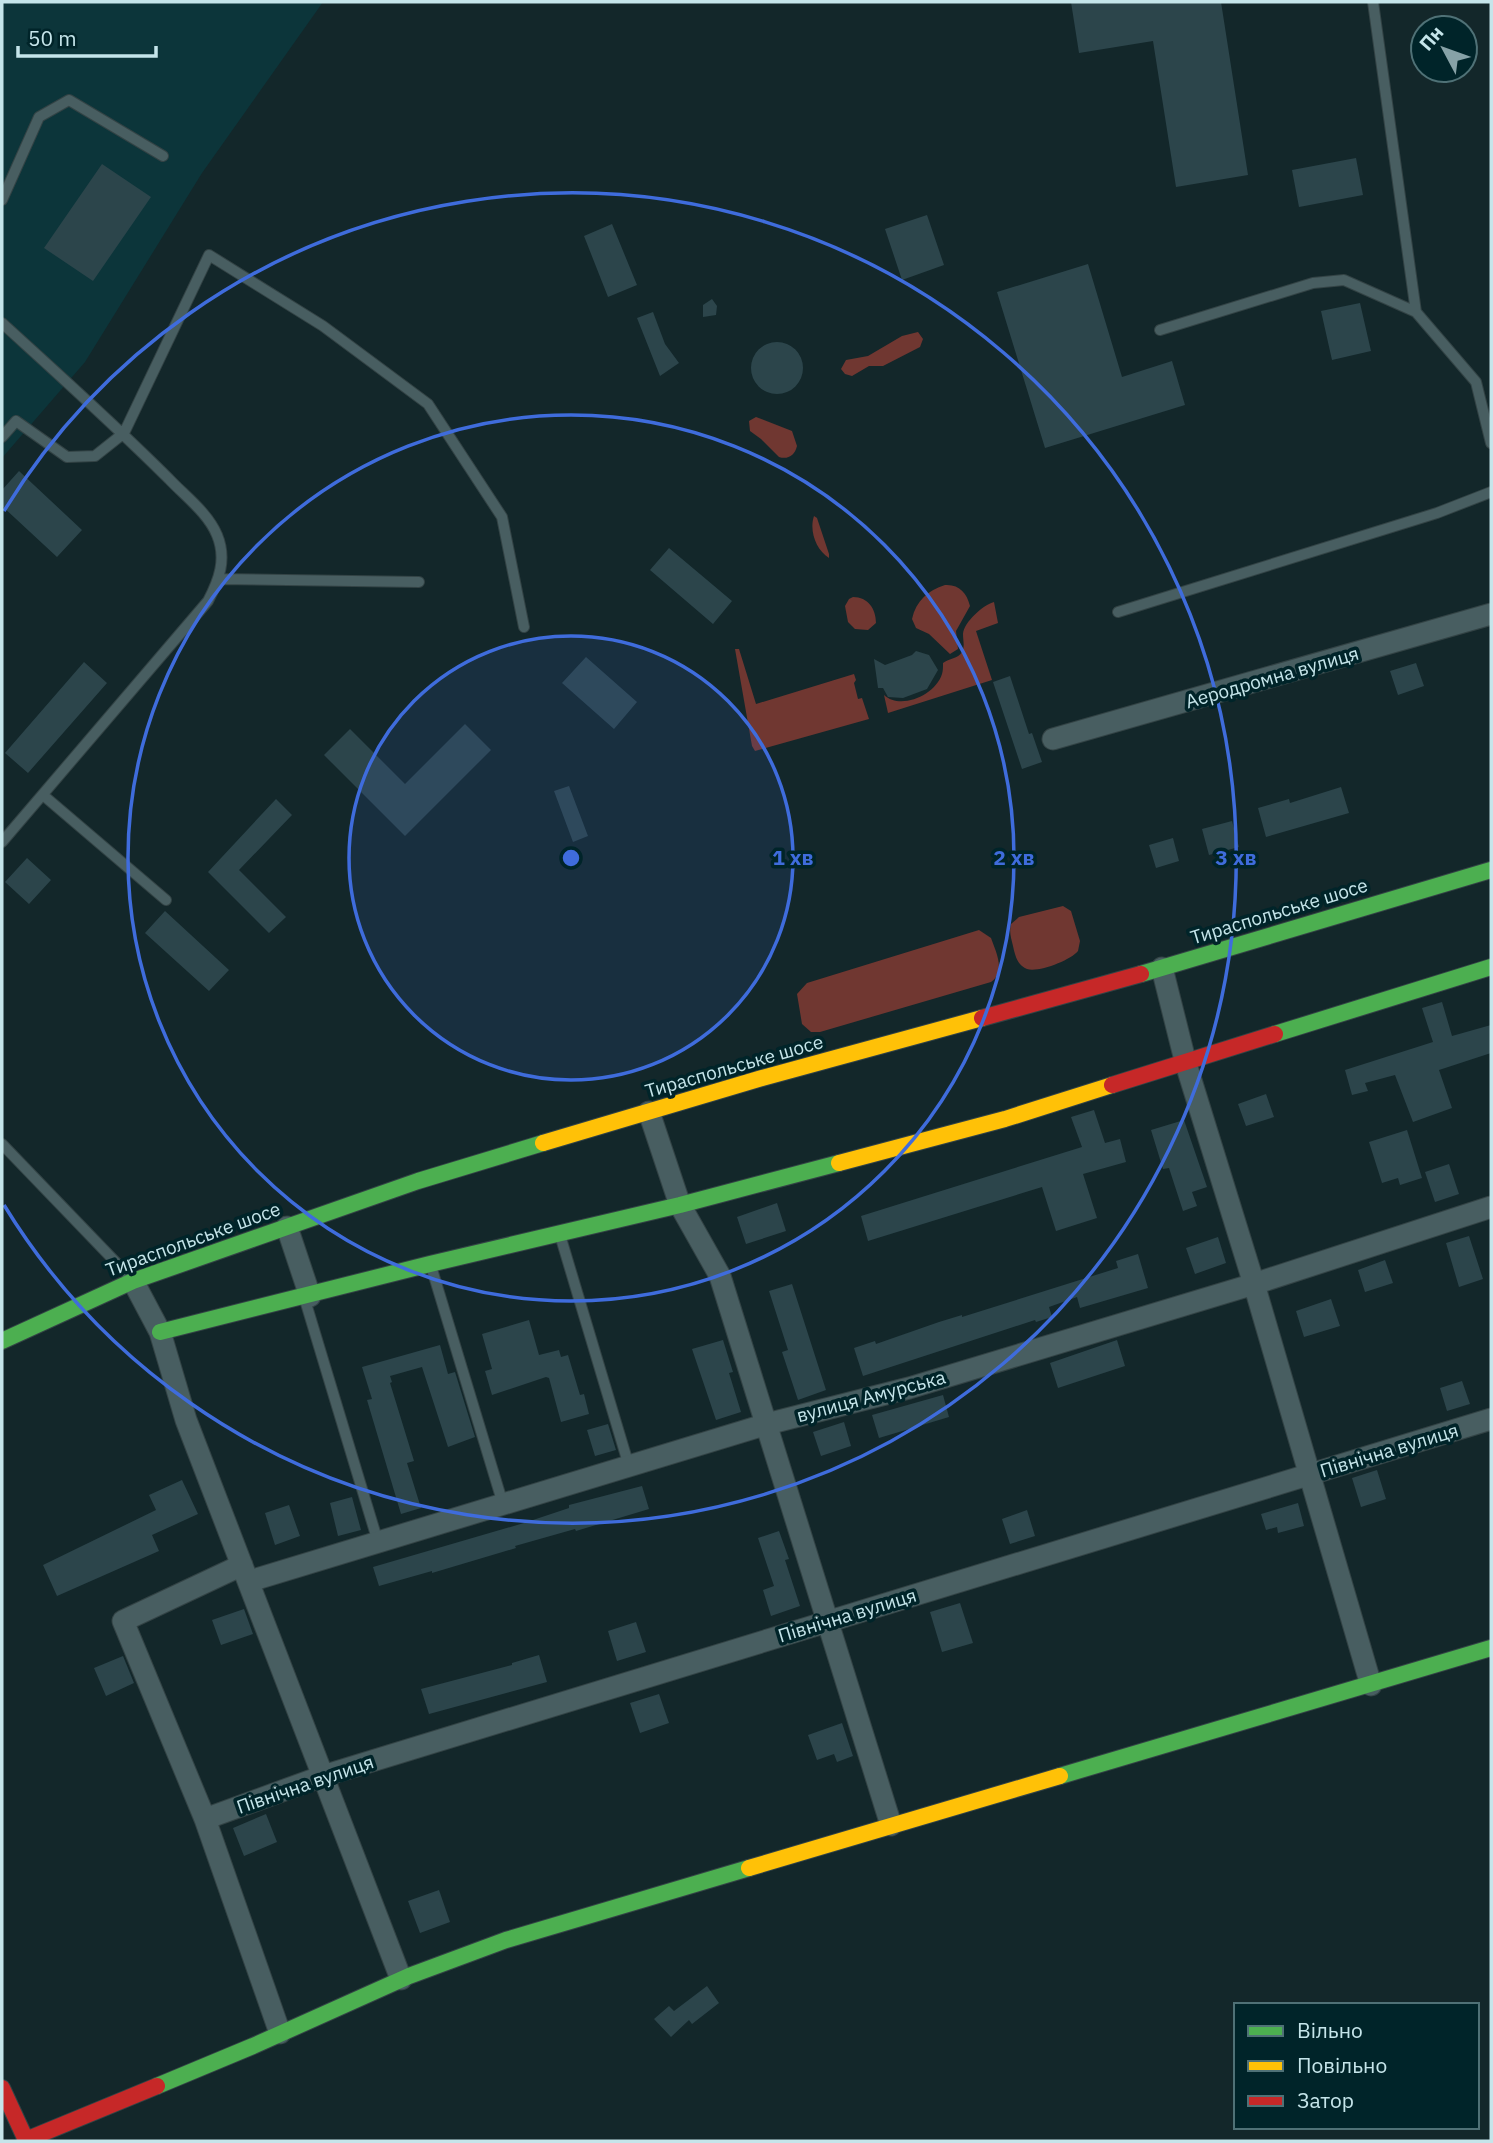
<svg xmlns="http://www.w3.org/2000/svg" width="1493" height="2143" viewBox="0 0 1493 2143" font-family="'IBM Plex Sans',sans-serif">
  <style>
    .built { fill: #0c353a }
    .green { fill: #703731 }
    .building { fill: #2c454b }
    .lines { fill: none; stroke-linecap: round; stroke-linejoin: round }
    .lane-casing { stroke: #334345; stroke-width: 12 }
    .street-casing { stroke: #334345; stroke-width: 23 }
    .fast-casing { stroke: #334345; stroke-width: 18 }
    .slow-casing { stroke: #334345; stroke-width: 18 }
    .jam-casing { stroke: #334345; stroke-width: 18 }
    .lane { stroke: #485e61; stroke-width: 10 }
    .street { stroke: #485e61; stroke-width: 21 }
    .fast { stroke: #4caf50; stroke-width: 16 }
    .slow { stroke: #ffc107; stroke-width: 16 }
    .jam { stroke: #c62828; stroke-width: 16 }
    .ring { fill: none; stroke: #3f6cdc; stroke-width: 3.5 }
    .labels { text-anchor: middle; dominant-baseline: central; stroke-width: 7; stroke-linejoin: round; paint-order: stroke }
    .street-label { font-size: 19px; fill: #c5e5ea; stroke: #002429 }
    .centre { fill: #3f6cdc; stroke: #002429; stroke-width: 3.5 }
    .ring-label { font-size: 21px; text-anchor: middle; font-weight: bold; fill: #3f6cdc; stroke: #002429; stroke-width: 7; stroke-linejoin: round; paint-order: stroke }
  </style>
  <rect width="100%" height="100%" fill="#13272a"/>
  <path class="built" d="M2,2H323L202,173L85,362L2,458Z"/>
  <path class="green" d="M918,332L923,339L920,347L883,366H869L852,376L845,374L841,369L846,360L868,356L902,336Z
    M756,417L792,431L797,446C795,455 788,460 779,457L761,439L750,431L749,421Z
    M814,516L817,518L829,554V558C816,550 809,531 814,516Z
    M945,585C959,584 967,593 970,606L956,631L958,649L950,654L929,634L916,628L912,619C916,601 928,590 945,585Z
    M853,597C868,597 876,609 876,623L868,630L855,629L848,622L845,606L849,599Z
    M994,602L998,623L976,631L992,680L888,713L884,695C900,710 935,696 942,674C943,671 943,667 943,663C949,658 958,659 962,652C965,646 963,641 963,634C964,622 983,605 994,602Z
    M739,649L756,704L854,674L856,680L854,683L858,699L862,698L869,719L755,751L752,746L735,649Z
    M1063,906L1071,911L1080,941L1078,951C1071,960 1038,973 1027,969C1017,965 1015,955 1013,946C1011,938 1009,932 1011,924L1019,917Z
    M979,930L991,938C996,952 1006,971 991,982L820,1032H811L802,1024L797,994L807,983Z"/>
  <path class="building" d="M1071,2H1221L1248,175L1176,187L1153,41L1079,53Z
    M1356,158L1363,195L1299,207L1292,170Z
    M102,164L151,197L93,281L44,248Z
    M927,215L944,265L902,280L885,229Z
    M612,224L637,285L608,297L584,236Z
    M1088,264L1122,377L1172,361L1185,405L1045,448L997,292Z
    M712,299L717,306L716,315L703,317V305Z
    M1360,303L1371,351L1332,360L1321,311Z
    M653,312L665,344L679,363L660,376L637,318Z
    M751 368a26 26 0 1 1 52 0a26 26 0 1 1-52 0Z
    M19,471L82,530L57,557L2,506V490Z
    M669,548L732,601L713,624L650,570Z
    M916,651L929,655L938,670L927,689L903,698L888,697L883,688H878L874,659L885,665L912,655Z
    M586,657L637,702L614,729L562,683Z
    M84,662L107,683L28,773L5,753Z
    M1416,663L1424,686L1398,695L1390,671Z
    M1010,676L1029,734L1032,733L1042,762L1022,769L993,682Z
    M465,724L491,750L405,836L324,755L350,729L405,784Z
    M569,786L588,836L573,842L554,791Z
    M1341,787L1349,813L1266,837L1258,808L1289,799L1290,803Z
    M276,799L292,815L239,870L286,917L269,933L208,872Z
    M1232,821L1239,847L1209,855L1202,829Z
    M1173,838L1179,861L1156,868L1149,845Z
    M27,858L51,880L29,904L5,882Z
    M165,911L229,970L209,991L145,933Z
    M1442,1002L1452,1036L1491,1025V1053L1439,1070L1452,1108L1413,1122L1395,1075L1365,1083L1368,1091L1352,1095L1345,1070L1433,1042L1422,1008Z
    M1266,1094L1274,1117L1246,1126L1238,1104Z
    M1094,1110L1105,1143L1120,1139L1126,1162L1083,1174L1097,1218L1056,1231L1042,1187L868,1241L861,1216L1082,1147L1071,1117Z
    M1184,1120L1207,1187L1192,1192L1197,1206L1183,1211L1169,1168L1163,1169L1151,1130Z
    M1407,1130L1422,1178L1400,1185L1398,1178L1382,1183L1369,1142Z
    M1449,1164L1459,1194L1435,1202L1425,1172Z
    M777,1203L786,1231L746,1244L737,1217Z
    M1469,1236L1483,1279L1459,1287L1446,1243Z
    M1218,1237L1226,1263L1195,1274L1186,1248Z
    M1138,1254L1148,1288L1080,1308L1077,1297L1049,1307L1052,1317L1036,1322L1035,1320L863,1376L854,1348L875,1341L876,1344L939,1322L962,1315V1317L1118,1268L1116,1261Z
    M1385,1260L1393,1283L1365,1292L1358,1270Z
    M792,1284L826,1390L798,1400L782,1352L788,1350L769,1291Z
    M1331,1299L1340,1326L1304,1337L1296,1311Z
    M529,1320L539,1355L559,1350L561,1357L568,1355L580,1395L584,1394L589,1414L561,1422L549,1378L546,1377L492,1395L485,1371L492,1369L482,1334Z
    M723,1340L733,1372L729,1373L741,1412L716,1420L692,1349Z
    M1117,1340L1125,1366L1058,1388L1050,1363Z
    M440,1345L448,1374L455,1372L475,1437L448,1447L422,1367L390,1376L392,1382L390,1383L414,1461L407,1463L421,1508L401,1514L367,1400L372,1399L362,1367Z
    M1462,1381L1470,1404L1447,1411L1440,1388Z
    M943,1395L949,1417L879,1438L872,1415Z
    M844,1422L851,1446L821,1456L813,1432Z
    M608,1424L616,1450L595,1456L587,1430Z
    M1377,1470L1386,1499L1361,1507L1352,1478Z
    M182,1480L198,1514L152,1535L159,1551L57,1596L43,1565L156,1510L149,1495Z
    M642,1486L649,1509L576,1531L575,1529L515,1546L516,1548L432,1573V1571L379,1586L373,1567L524,1523L569,1508V1505Z
    M352,1497L361,1530L338,1536L330,1503Z
    M1298,1503L1304,1526L1278,1533L1277,1527L1266,1530L1261,1514Z
    M289,1505L300,1536L275,1545L265,1513Z
    M1027,1510L1035,1536L1010,1544L1002,1519Z
    M779,1531L789,1559L785,1560L800,1606L771,1616L763,1590L774,1586L758,1538Z
    M960,1603L973,1643L942,1652L930,1612Z
    M244,1609L253,1634L221,1645L212,1620Z
    M636,1622L646,1652L617,1661L608,1631Z
    M539,1655L547,1682L429,1714L421,1689L512,1665V1663Z
    M123,1656L134,1683L106,1696L94,1668Z
    M659,1694L669,1723L640,1733L630,1703Z
    M842,1723L853,1756L837,1762L834,1754L817,1760L808,1735Z
    M266,1814L277,1842L244,1856L233,1828Z
    M439,1890L450,1922L420,1933L408,1901Z
    M707,1986L719,2003L692,2024L689,2020L671,2037L654,2019L669,2006L674,2011Z"/>
  <g class="lines">
    <g class="lane-casing">
      <path id="lane" d="M1373,2L1416,312
        M2,200L39,117L69,100L163,156
        M2,323C58,374 115,425 169,479C185,496 208,513 217,535C227,559 219,580 208,601L2,842
        M1160,330L1313,283L1344,280L1416,312L1476,382L1491,443
        M2,437L16,421L67,457L95,456L124,433L209,255L323,326L428,404L502,517L524,627
        M219,579L419,582
        M1118,612L1437,513L1491,492
        M43,795L166,900
        M2,1144L129,1276
        M560,1235L629,1466
        M431,1266L503,1504
        M305,1300L378,1542"/>
    </g>
    <g class="street-casing">
      <path id="street" d="M1053,739L1491,614
        M1162,968L1186,1064L1254,1284L1371,1685
        M649,1112L680,1205L720,1276L891,1825
        M287,1227L310,1296
        M133,1281L160,1332L186,1420L401,1979
        M242,1565L123,1621L205,1819L280,2033
        M250,1581L767,1424L909,1388L1254,1284L1491,1207
        M205,1819L323,1776L1491,1419"/>
    </g>
    <g class="fast-casing">
      <path id="fast" d="M1141,974L1491,870
        M1275,1034L1491,967
        M160,1332L430,1264L680,1205L839,1163
        M2,1341L133,1281L418,1181L543,1143
        M1060,1776L1491,1648
        M157,2086L253,2046L409,1976L506,1940L749,1868"/>
    </g>
    <g class="slow-casing">
      <path id="slow" d="M543,1143L762,1078L982,1018
        M839,1163L1005,1119L1112,1085
        M749,1868L1060,1776"/>
    </g>
    <g class="jam-casing">
      <path id="jam" d="M982,1018L1141,974
        M1112,1085L1275,1034
        M2,2088L26,2140L157,2086"/>
    </g>
    <use href="#lane" class="lane"/>
    <use href="#street" class="street"/>
    <use href="#fast" class="fast"/>
    <use href="#slow" class="slow"/>
    <use href="#jam" class="jam"/>
  </g>
  <circle cx="571" cy="858" r="222" fill="#3f6cdc" fill-opacity=".12"/>
  <g class="ring">
    <circle cx="571" cy="858" r="222"/>
    <circle cx="571" cy="858" r="443"/>
    <path d="M4 511A665 665 0 1 1 4 1205"/>
  </g>
  <g class="labels">
    <g class="street-label">
      <text transform="translate(1272 677) rotate(-16)">Аеродромна вулиця</text>
      <text transform="translate(1279 911) rotate(-17)">Тираспольське шосе</text>
      <text transform="translate(734 1066) rotate(-16)">Тираспольське шосе</text>
      <text transform="translate(193 1239) rotate(-20)">Тираспольське шосе</text>
      <text transform="translate(871 1396) rotate(-15)">вулиця Амурська</text>
      <text transform="translate(1389 1450) rotate(-17)">Північна вулиця</text>
      <text transform="translate(847 1615) rotate(-17)">Північна вулиця</text>
      <text transform="translate(305 1784) rotate(-19)">Північна вулиця</text>
    </g>
  </g>
  <circle cx="571" cy="858" r="10" class="centre"/>
  <g class="ring-label">
    <text x="793" y="865">1 хв</text>
    <text x="1014" y="865">2 хв</text>
    <text x="1236" y="865">3 хв</text>
  </g>
  <rect width="1493" height="2143" fill="none" stroke="#c5e5ea" stroke-width="7"/>
  <rect x="1234" y="2003" width="245" height="126" fill="#002429" stroke="#4f7176" stroke-width="2"/>
  <rect x="1248" y="2026" width="35" height="10" fill="#4caf50" stroke="#4f7176" stroke-width="2"/>
  <text x="1297" y="2038" font-size="21" fill="#c5e5ea">Вільно</text>
  <rect x="1248" y="2061" width="35" height="10" fill="#ffc107" stroke="#4f7176" stroke-width="2"/>
  <text x="1297" y="2073" font-size="21" fill="#c5e5ea">Повільно</text>
  <rect x="1248" y="2096" width="35" height="10" fill="#c62828" stroke="#4f7176" stroke-width="2"/>
  <text x="1297" y="2108" font-size="21" fill="#c5e5ea">Затор</text>
  <g transform="translate(1444 49) rotate(311)"><circle r="33" fill="#002429" stroke="#4f7176" stroke-width="2"/>
  <path d="M0-5L12 26L0 18L-12 26Z" fill="#87a2a7"/>
  <text y="-10" font-size="19" font-weight="bold" text-anchor="middle" fill="#c5e5ea">Пн</text>
  </g>
  <path d="M18 46v10h138v-10" fill="none" stroke="#c5e5ea" stroke-width="3.5"/>
  <text x="28" y="46" font-size="21" fill="#c5e5ea" stroke="#002429" stroke-width="5" paint-order="stroke">50 m</text>
</svg>
